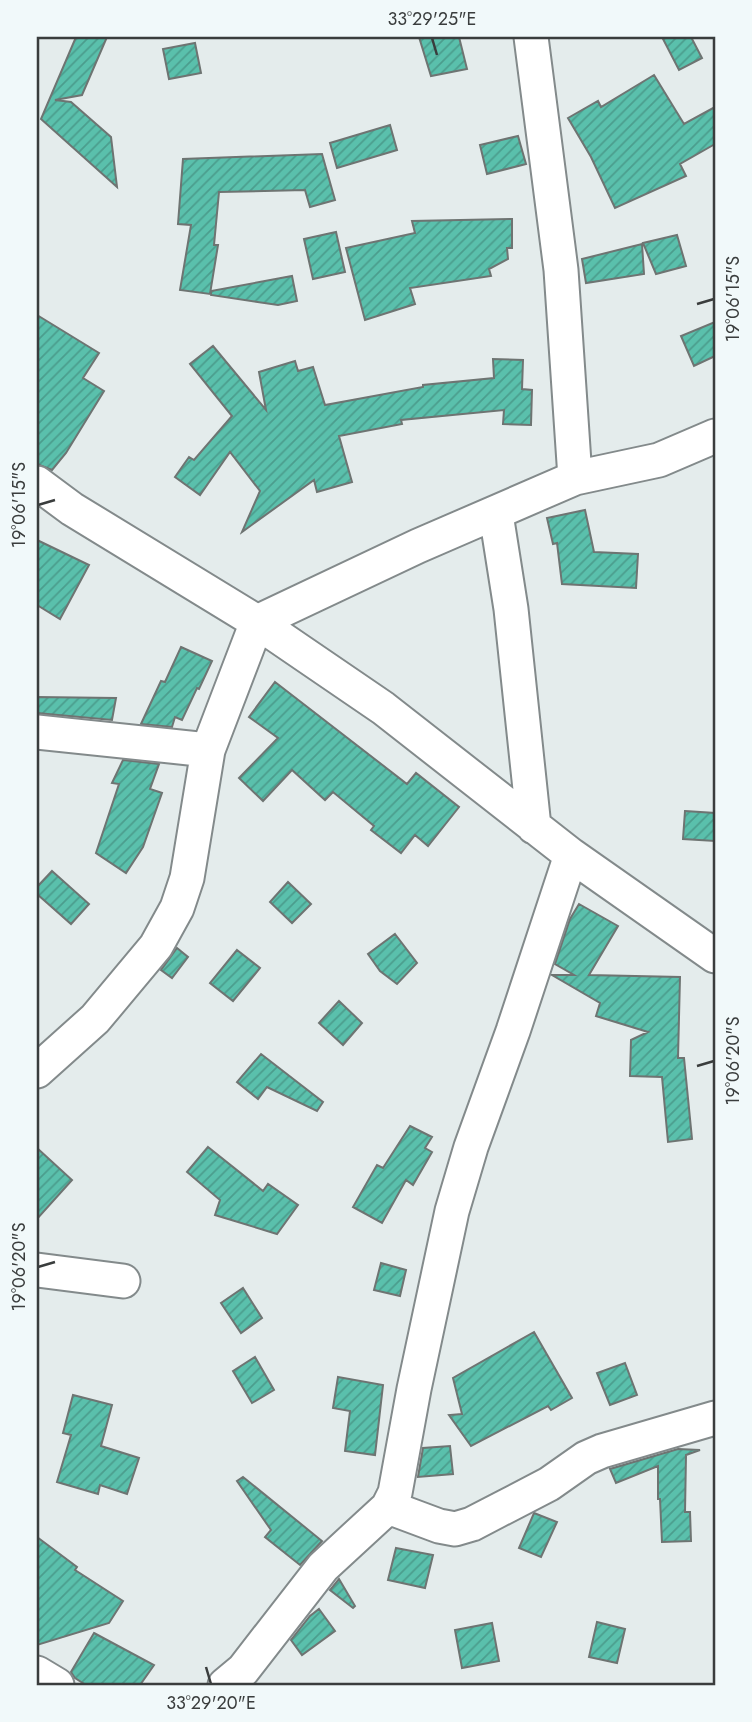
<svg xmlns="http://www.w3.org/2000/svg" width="752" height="1722" viewBox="0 0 752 1722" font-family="Jost,sans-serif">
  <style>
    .building { fill: url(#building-hatch); stroke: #6e7472; stroke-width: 2 }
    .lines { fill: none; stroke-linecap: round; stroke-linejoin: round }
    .street-casing { stroke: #838a8b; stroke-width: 37 }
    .street { stroke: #fff; stroke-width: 33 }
    .ticks { fill: none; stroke: #3a3d3d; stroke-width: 2.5 }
    .neatline { fill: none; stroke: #3a3d3d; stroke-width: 2.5 }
    .ticks-label { font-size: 18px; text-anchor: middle; fill: #3a3d3d }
  </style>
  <defs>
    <pattern id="building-hatch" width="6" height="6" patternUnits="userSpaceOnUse" patternTransform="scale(1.75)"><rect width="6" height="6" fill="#5ac0ac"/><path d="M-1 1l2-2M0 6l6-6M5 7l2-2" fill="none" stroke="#4b9d8d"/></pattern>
  </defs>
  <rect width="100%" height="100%" fill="#e4ecec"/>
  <path class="building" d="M76,37H107L82,95L55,100L71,102L111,137L117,187L41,119Z
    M419,37H459L467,69L431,76Z
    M662,37H691L702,58L679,70Z
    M195,43L201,73L169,79L163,49Z
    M654,75L684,124L715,107V144L680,164L686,176L615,208L591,157L568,118L598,101L601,107Z
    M390,125L397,150L337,168L330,143Z
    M518,136L526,164L487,174L480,145Z
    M322,154L335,200L310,207L305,190L219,192L214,245H218L210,294L180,290L191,225L178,224L183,159Z
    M512,219V248H507L508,259L489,269L491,276L410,288L415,304L365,320L346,248L415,233L412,221Z
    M336,232L345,272L313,279L304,239Z
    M677,235L686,266L656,274L643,243Z
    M642,244L644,274L586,283L582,259Z
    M292,276L297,301L278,305L211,295V291Z
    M37,315L99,353L83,378L104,391L66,453L52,470L37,464Z
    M715,322V356L694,366L681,336Z
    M213,346L266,410L259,372L295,361L298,371L313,367L325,405L423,387V385L494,378L493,359L523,360L522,389L532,390L531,425L503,424L504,410L401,420L402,424L339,436L352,482L317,492L314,480L242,532L260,491L230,452L200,495L175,477L189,457L194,460L232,416L190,364Z
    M585,510L594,552L638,554L636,588L562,584L557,543L553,544L547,518Z
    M37,540L89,565L60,619L37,605Z
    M181,647L212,661L199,689L197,688L182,720L175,717L172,727L141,724L161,681L165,682Z
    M275,682L407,784L416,773L459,807L428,846L415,835L401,853L371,830L374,826L333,792L325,800L292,770L263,801L239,778L278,738L249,717Z
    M37,697L116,698L112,720L37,713Z
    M123,760L159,764L150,789L162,793L143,847L126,873L96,853L119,784L112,783Z
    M685,811L715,813V841L683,839Z
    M52,871L89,904L71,924L37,894V887Z
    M288,882L311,904L292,923L270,902Z
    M579,904L618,926L589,975L680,977L678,1058H684L692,1139L668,1142L662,1077L630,1076L631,1040L648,1032L596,1016L600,1003L552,975H574L555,964L570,919Z
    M395,934L417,963L397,984L380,971L368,954Z
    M177,948L188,957L172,978L161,970Z
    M237,950L260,968L233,1001L210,983Z
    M339,1001L362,1023L343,1045L319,1023Z
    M261,1054L323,1102L317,1111L267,1087L258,1099L237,1082Z
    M410,1126L432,1137L425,1148L432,1152L413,1185L406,1180L382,1223L353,1207L377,1165L383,1168Z
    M208,1147L263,1191L268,1184L298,1205L277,1234L215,1215L220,1200L187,1172Z
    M37,1148L72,1180L37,1219Z
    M381,1263L406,1270L400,1296L374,1290Z
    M243,1288L262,1318L241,1333L221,1303Z
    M534,1332L572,1398L551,1410L548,1406L471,1446L449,1415L462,1414L453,1378Z
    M255,1357L274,1390L252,1403L233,1371Z
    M625,1363L637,1395L610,1405L597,1373Z
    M338,1377L383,1385L375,1455L345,1451L350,1411L333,1408Z
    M73,1395L112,1405L101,1446L139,1458L127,1494L100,1485L98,1494L57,1482L71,1435L63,1433Z
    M450,1446L453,1474L418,1477L423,1448Z
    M678,1449L700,1450L686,1455L685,1512H690L691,1541L662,1542L660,1499H658V1466L616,1483L610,1469Z
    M243,1477L322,1541L300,1565L265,1537L271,1530L237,1481Z
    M534,1513L557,1522L541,1557L519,1548Z
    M37,1537L77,1567L75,1570L123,1601L109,1623L37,1645Z
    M396,1548L433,1555L425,1588L388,1580Z
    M339,1579L355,1606L353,1608L330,1590Z
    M319,1609L335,1631L302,1655L291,1640L310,1616Z
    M597,1622L625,1629L617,1663L589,1657Z
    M492,1623L499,1661L462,1668L455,1630Z
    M94,1633L154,1665L140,1685H86L75,1678L71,1672Z"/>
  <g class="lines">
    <g class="street-casing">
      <path id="street" d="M531,37L561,270L575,478
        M37,483L72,509L257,622L383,708L571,855L715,956
        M496,514L511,609L534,827
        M37,732L208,750
        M37,1071L95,1019L156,946L177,908L187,878L208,750L257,622L418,546L575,478L659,460L715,436
        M37,1270L123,1281
        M388,1507L439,1526L455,1529L472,1524L549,1484L586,1458L602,1451L715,1418
        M37,1673L57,1685
        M225,1685L243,1670L323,1567L388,1507L395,1493L414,1389L452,1211L471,1147L513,1031L571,855"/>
    </g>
    <use href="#street" class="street"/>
  </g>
  <path class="ticks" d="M432,38L437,55M697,304L714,299M38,505L55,500M697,1066L714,1061M38,1267L55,1262M206,1667L211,1684"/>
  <rect width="752" height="1722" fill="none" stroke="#f1f9fa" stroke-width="77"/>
  <rect x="38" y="38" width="676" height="1646" class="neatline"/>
  <g class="ticks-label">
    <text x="432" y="25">33°29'25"E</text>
    <text transform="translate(733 299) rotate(-90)" y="6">19°06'15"S</text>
    <text transform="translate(19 505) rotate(-90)" y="6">19°06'15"S</text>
    <text transform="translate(733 1061) rotate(-90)" y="6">19°06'20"S</text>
    <text transform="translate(19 1267) rotate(-90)" y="6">19°06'20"S</text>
    <text x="211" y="1709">33°29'20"E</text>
  </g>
</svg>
